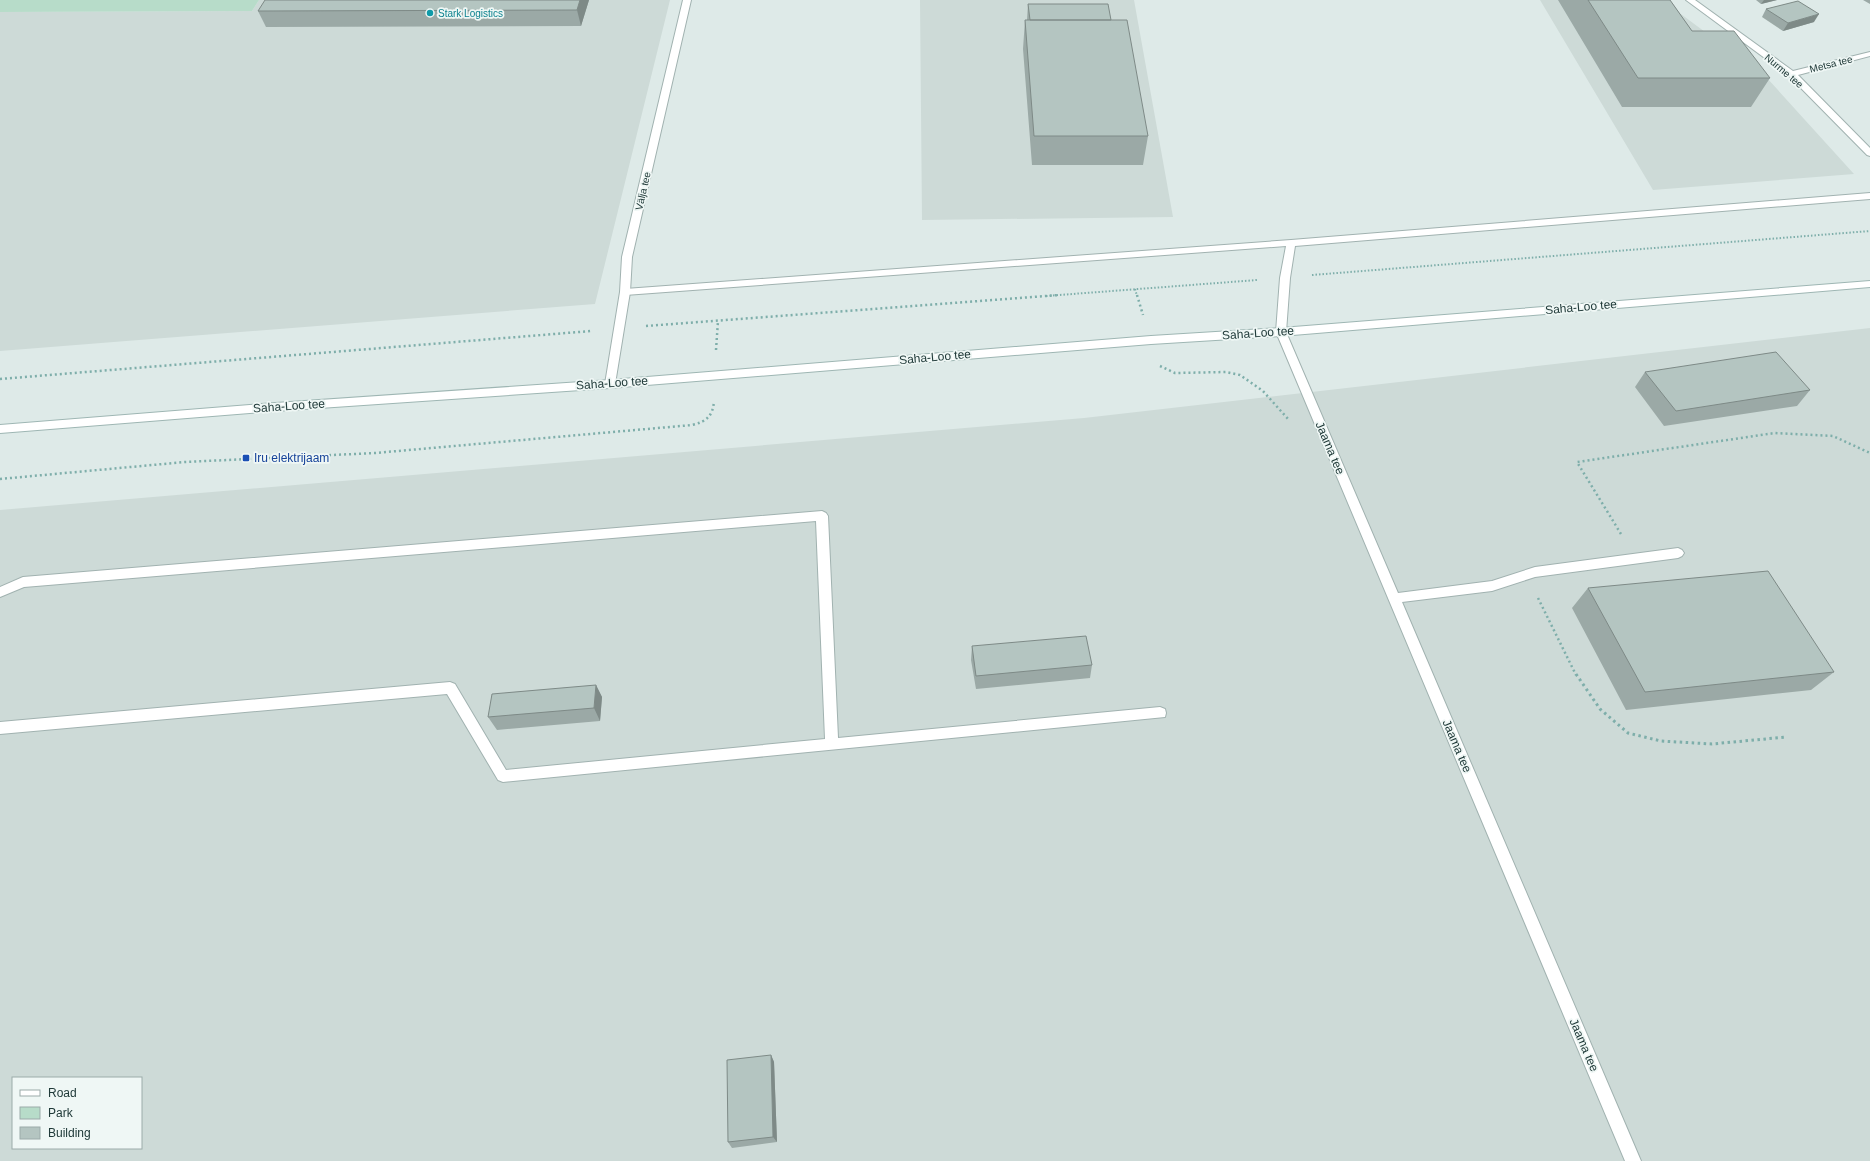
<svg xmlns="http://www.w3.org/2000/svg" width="1870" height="1161" viewBox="0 0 1870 1161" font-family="Arial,sans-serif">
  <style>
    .built { fill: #cddad7; fill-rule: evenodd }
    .green { fill: #b7dcc9 }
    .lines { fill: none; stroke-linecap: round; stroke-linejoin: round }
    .service-casing { stroke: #a1b2b0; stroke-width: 2 }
    .minor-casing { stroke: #a1b2b0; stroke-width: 2 }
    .secondary-casing { stroke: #9eb6b3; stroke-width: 2 }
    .path-far2 { stroke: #7eaeaa; stroke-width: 2; stroke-dasharray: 1.5 2; stroke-linecap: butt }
    .path-far1 { stroke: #7eaeaa; stroke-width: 2.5; stroke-dasharray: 2 3; stroke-linecap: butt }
    .path { stroke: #7eaeaa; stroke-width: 3; stroke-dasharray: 2.5 3.5; stroke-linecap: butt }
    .service { fill: #fff; fill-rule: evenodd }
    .minor { fill: #fff; fill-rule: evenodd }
    .secondary { fill: #fff; fill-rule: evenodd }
    .wall { fill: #9ba9a6 }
    .shaded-wall { fill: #7e8a87 }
    .building { fill: #b4c5c1; stroke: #7e8a87 }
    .culture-dot { fill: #0f9aa8; stroke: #eff7f5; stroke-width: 1.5 }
    .transit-dot { fill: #1a4fb4; stroke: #eff7f5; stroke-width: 1.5 }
    .labels { text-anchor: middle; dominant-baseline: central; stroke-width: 3.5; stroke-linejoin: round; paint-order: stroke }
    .far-culture-label { font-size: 10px; fill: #0d838f; stroke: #eff7f5; text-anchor: start }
    .far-street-label { font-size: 10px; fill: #203a39; stroke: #eff7f5 }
    .street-label { font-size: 12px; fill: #203a39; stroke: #eff7f5 }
    .transit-label { font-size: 12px; fill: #164399; stroke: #eff7f5; text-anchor: start }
  </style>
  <rect width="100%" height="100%" fill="#deeae8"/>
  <path class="built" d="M259,0H670L595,304L0,351V12L252,11Z
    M920,0H1134L1173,217L922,220Z
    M1540,0H1662L1767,78L1854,174L1653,190Z
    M1870,328V1161H0V510L1084,418ZM13,1078H141V1148H13Z"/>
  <path class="green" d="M0,0H259L252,11L0,12Z"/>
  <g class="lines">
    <g class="service-casing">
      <path id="service" d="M1870,193V199L1295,246L1290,278L1286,332L1398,593L1492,581L1535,567L1678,548L1682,550L1684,553L1682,556L1678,558L1535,577L1492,591L1402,602L1641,1161H1625L1276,332L1280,278L1286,246L625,295L620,292L625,289L1291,240Z
        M822,511L826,513L828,516L838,738L1160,707L1165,709L1166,713L1165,717L503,782L498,780L447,694L0,734V722L450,682L455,684L506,770L825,739L816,521L24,587L0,597V587L23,577Z"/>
    </g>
    <g class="minor-casing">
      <path id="minor" d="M683,0H691L632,257L630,292L615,384L610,388L605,384L620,292L622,257Z
        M1686,0H1695L1793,71L1870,52V56L1798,75L1870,148V156L1867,155L1789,76Z"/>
    </g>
    <g class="secondary-casing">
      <path id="secondary" d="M1870,281V287L1281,336L1151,344L610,388L261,412L0,433V425L261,404L610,380L1151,336L1281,328Z"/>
    </g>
    <path class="path-far2" d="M1312,275L1870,231
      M1135,289L1137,296
      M1046,296L1257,280"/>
    <path class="path-far1" d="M1137,295L1143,315
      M646,326L1059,295
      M716,350L718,321
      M1160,366L1175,373L1226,372L1240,375L1263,391L1288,419
      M0,379L591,331
      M0,479L185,462L375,453L692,425C706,422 713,416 714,401
      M1621,534L1577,462L1775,433L1833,436L1870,453
      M1538,598L1576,675"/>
    <path class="path" d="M1576,674L1600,709L1628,733L1661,741L1712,744L1786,737"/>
    <use href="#service" class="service"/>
    <use href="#minor" class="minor"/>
    <use href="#secondary" class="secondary"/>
  </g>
  <path class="wall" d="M589,0L581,26L266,27L258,11Z
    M1558,0H1670L1692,31L1770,78L1751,107H1622Z
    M1756,0H1777L1761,4Z
    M1863,0H1870V4Z
    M1028,4L1111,20L1148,136L1143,165H1032L1023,49L1025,20H1027Z
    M1766,9L1814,22L1783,31L1762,17Z
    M1645,372L1810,390L1797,406L1664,426L1635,387Z
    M1588,588L1834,672L1811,690L1626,710L1572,608Z
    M972,646L1092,665L1090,678L976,689L971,660Z
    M596,685L602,697L600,721L497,730L488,717Z
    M771,1055L774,1062L777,1142L732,1148L728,1142Z"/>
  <path class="shaded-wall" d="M580,0H589L581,26L577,10Z
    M1764,0H1777L1761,4Z
    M1819,14L1814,22L1783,31L1788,23Z
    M596,685L602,697L600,721L594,708Z
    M771,1055L774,1062L777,1142L773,1137Z"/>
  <path class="building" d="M265,0H580L577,10L258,11Z
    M1588,0H1670L1692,31H1734L1770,78H1638Z
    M1798,1L1819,14L1788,23L1766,9Z
    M1028,4H1108L1111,20H1030Z
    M1025,20H1127L1148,136H1034Z
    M1776,352L1810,390L1676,411L1645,372Z
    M1768,571L1834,672L1645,692L1588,588Z
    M1086,636L1092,665L976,676L972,646Z
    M596,685L594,708L488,717L492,694Z
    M771,1055L773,1137L728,1142L727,1060Z"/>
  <circle class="culture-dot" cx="430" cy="13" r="4"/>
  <rect class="transit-dot" x="242" y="454" width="8" height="8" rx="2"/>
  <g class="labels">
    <g class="far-culture-label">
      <text x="438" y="13">Stark Logistics</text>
    </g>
    <g class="far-street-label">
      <text transform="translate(1831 64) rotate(-14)">Metsa tee</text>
      <text transform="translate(1784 71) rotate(40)">Nurme tee</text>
      <text transform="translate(643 191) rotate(-77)">Välja tee</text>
    </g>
    <g class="street-label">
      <text transform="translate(1581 307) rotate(-5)">Saha-Loo tee</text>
      <text transform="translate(1258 333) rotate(-4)">Saha-Loo tee</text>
      <text transform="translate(935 357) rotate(-5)">Saha-Loo tee</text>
      <text transform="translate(612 383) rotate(-4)">Saha-Loo tee</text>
      <text transform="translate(289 406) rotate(-4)">Saha-Loo tee</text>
      <text transform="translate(1330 448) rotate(67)">Jaama tee</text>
      <text transform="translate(1457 746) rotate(67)">Jaama tee</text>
      <text transform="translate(1584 1045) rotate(67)">Jaama tee</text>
    </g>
    <g class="transit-label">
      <text x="254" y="458">Iru elektrijaam</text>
    </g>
  </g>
  <rect x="12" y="1077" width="130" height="72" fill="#eff7f5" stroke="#9cabaa"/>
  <rect x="20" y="1090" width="20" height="6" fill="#ffffff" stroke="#9cabaa"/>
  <text x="48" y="1097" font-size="12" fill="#203a39">Road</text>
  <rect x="20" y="1107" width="20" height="12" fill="#b7dcc9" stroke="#9cabaa"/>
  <text x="48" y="1117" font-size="12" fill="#203a39">Park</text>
  <rect x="20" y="1127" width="20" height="12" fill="#b4c5c1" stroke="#9cabaa"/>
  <text x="48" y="1137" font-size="12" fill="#203a39">Building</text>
</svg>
